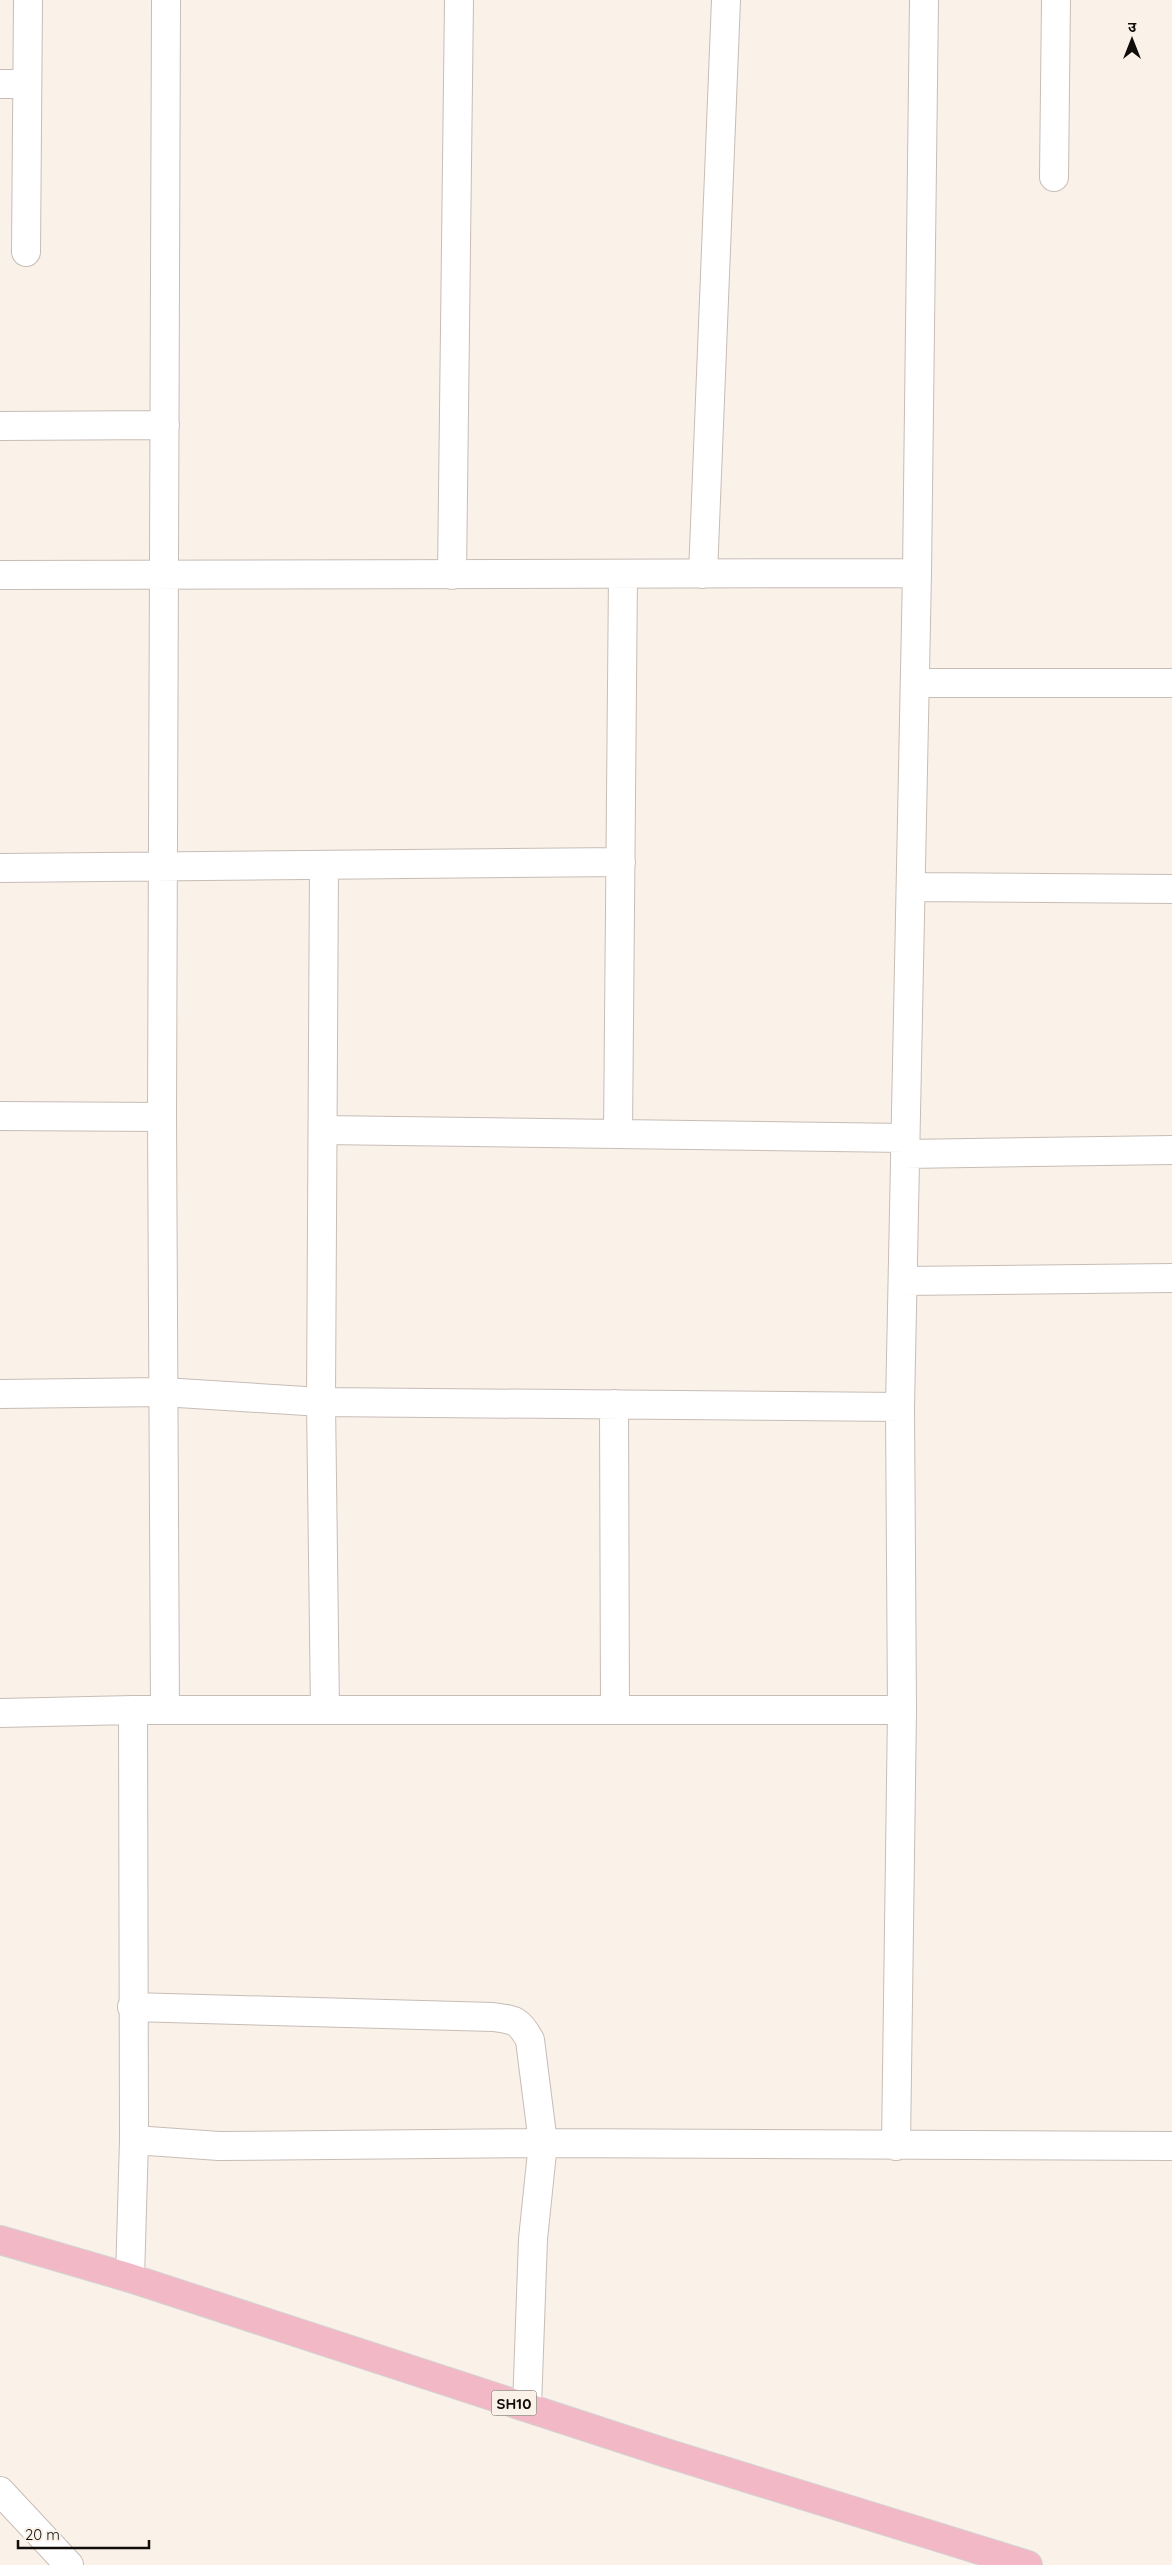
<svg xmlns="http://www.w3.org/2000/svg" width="1172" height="2565" viewBox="0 0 1172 2565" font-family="Quicksand,'Noto Sans Devanagari',sans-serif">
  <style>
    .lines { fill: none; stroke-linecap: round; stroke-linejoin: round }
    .street-casing { stroke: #c7bdb6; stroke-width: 30 }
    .primary-casing { stroke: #d4d3d3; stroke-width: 30 }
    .street { stroke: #fff; stroke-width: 28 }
    .primary { stroke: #f2b8c5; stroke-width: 28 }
    .labels { text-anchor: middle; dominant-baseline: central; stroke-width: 4; stroke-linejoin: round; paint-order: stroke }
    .shield { fill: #faf1e9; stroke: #56514e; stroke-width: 1 }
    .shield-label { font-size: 15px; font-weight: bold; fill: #100d0b }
  </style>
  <rect width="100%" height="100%" fill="#faf1e9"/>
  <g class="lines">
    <g class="street-casing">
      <path id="street" d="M0,84H27
        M1054,177L1056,0
        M26,252L28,0
        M0,426L165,425
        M703,574L726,0
        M0,575L917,573
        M452,575L459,0
        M915,683H1172
        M324,865L321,1402L325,1710
        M0,868L621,862
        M911,887L1172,889
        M0,1116L162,1117
        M323,1130L905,1138
        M618,1134L623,574
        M905,1154L1172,1150
        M903,1281L1172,1278
        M0,1394L163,1392L321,1402L900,1407
        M614,1404L615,1710
        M165,1710L162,1117L166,0
        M0,1713L133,1710H902
        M132,2007L493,2017C515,2020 519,2020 530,2040L543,2143L533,2239L527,2407
        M134,2140L219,2146L543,2143L1172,2146
        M896,2146L902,1710L900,1407L917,573L924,0
        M130,2278L134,2140L133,1710
        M0,2491L69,2565"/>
    </g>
    <g class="primary-casing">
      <path id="primary" d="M0,2240L130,2278L663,2452L1028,2565"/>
    </g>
    <use href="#street" class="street"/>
    <use href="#primary" class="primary"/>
  </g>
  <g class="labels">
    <rect class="shield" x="491.5" y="2390.5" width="45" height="25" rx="4"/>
    <g class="shield-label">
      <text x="514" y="2403">SH10</text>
    </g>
  </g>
  <g transform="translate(1132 40)" stroke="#faf1e9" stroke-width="4" paint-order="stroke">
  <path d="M0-4L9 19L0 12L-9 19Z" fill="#100d0b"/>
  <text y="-8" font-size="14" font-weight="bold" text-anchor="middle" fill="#100d0b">उ</text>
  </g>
  <path d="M18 2540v8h131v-8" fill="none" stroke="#100d0b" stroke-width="2.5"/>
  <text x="25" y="2540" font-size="15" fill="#100d0b" stroke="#faf1e9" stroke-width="4" paint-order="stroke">20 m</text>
</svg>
